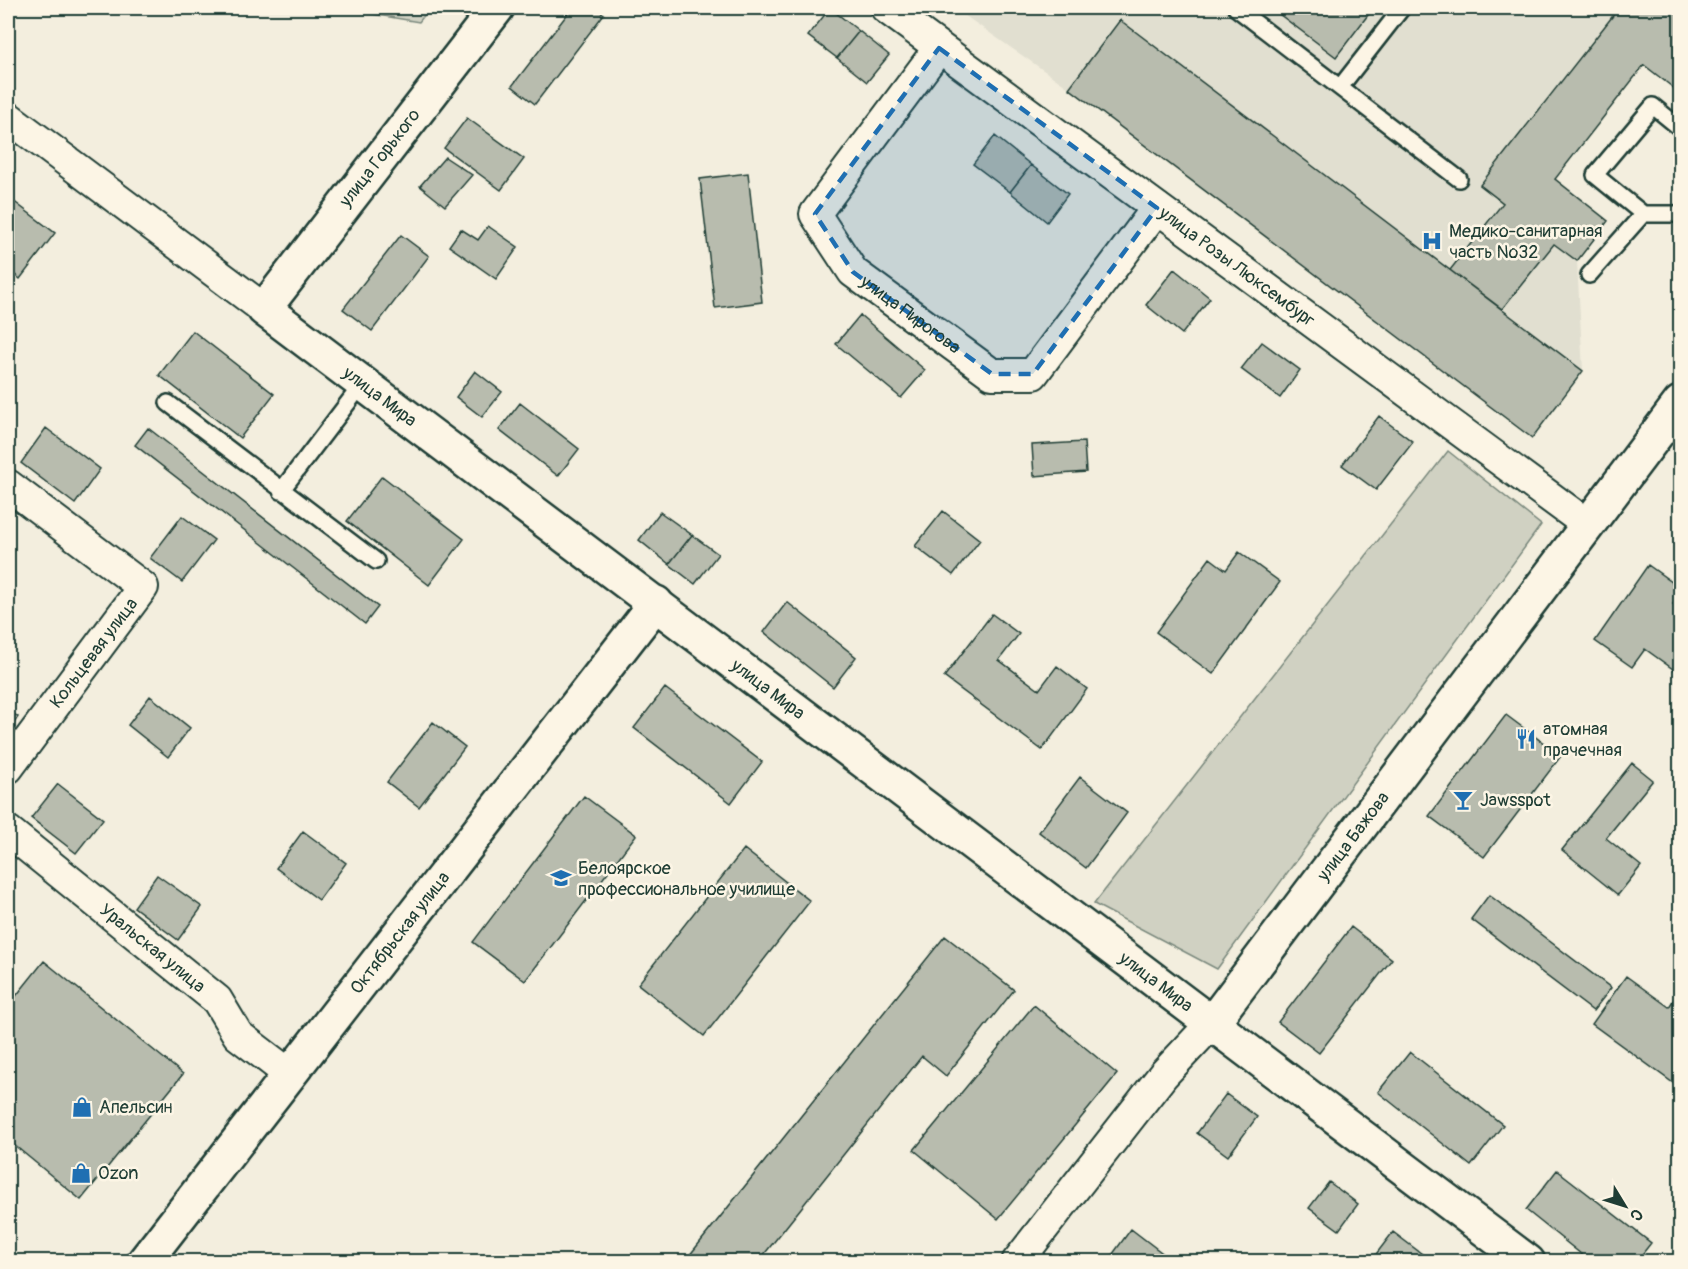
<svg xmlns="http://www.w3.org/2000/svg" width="1688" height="1269" viewBox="0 0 1688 1269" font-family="Pangolin,sans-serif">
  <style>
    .built { fill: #e1dfd0 }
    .green { fill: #d0d1c2; stroke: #78877b; stroke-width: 1.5 }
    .building { fill: #b8bcae; stroke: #1f3d34; stroke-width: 1.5 }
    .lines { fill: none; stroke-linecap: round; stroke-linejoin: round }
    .service-casing { stroke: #1f3d34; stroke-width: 20 }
    .minor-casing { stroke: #1f3d34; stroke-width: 34 }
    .tertiary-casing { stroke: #1f3d34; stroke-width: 38 }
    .service { stroke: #fcf5e5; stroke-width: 15 }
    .minor { stroke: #fcf5e5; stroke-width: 30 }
    .tertiary { stroke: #fcf5e5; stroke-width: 33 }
    .marked { fill: #1f6fb2; fill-opacity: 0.2; stroke: #1f6fb2; stroke-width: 4.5; stroke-dasharray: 12 8; stroke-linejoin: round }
    .labels { text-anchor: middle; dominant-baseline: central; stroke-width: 5; stroke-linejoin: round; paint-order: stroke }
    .street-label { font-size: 18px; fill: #1f3d34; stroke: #fcf5e5 }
    .poi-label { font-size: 18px; fill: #1f3d34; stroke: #fcf5e5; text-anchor: start }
  </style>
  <rect width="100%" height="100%" fill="#f3eede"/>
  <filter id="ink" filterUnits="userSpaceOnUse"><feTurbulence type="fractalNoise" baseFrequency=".0167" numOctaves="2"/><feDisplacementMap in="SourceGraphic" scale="12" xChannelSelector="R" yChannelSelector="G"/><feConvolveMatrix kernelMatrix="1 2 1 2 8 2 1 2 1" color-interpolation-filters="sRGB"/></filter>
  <g filter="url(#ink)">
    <path class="built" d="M954,8H1680V93L1644,65L1555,179L1608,221L1577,261L1583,371L1532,438L1069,88Z"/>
    <path class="green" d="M336,8H430L419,22Z
      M1448,451L1541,525L1217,969L1094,904Z"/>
    <path class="building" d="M572,8H595L604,14L535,104L512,86Z
      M830,8L859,31L837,58L808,36Z
      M1271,8H1368L1371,11L1336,57Z
      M1619,8L1680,9V93L1644,65L1555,179L1608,221L1577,261L1554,244L1502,309L1450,270L1503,203L1480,185Z
      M1120,20L1583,371L1532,438L1069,88Z
      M859,31L889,55L867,82L837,58Z
      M467,118L524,159L501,190L444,148Z
      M995,136L1031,165L1010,192L973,164Z
      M445,157L472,175L445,206L420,186Z
      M1031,165L1068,194L1047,222L1010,192Z
      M748,173L762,302L715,308L700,179Z
      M8,197L55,233L20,279L8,269Z
      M488,226L518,247L496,279L449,246L461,229L478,240Z
      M401,235L429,256L372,331L343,309Z
      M1174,269L1210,298L1182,334L1146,305Z
      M860,315L925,370L901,398L836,344Z
      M193,331L274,394L240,438L159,375Z
      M1262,342L1300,370L1280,398L1241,369Z
      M475,371L502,392L482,417L456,397Z
      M520,403L579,449L558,476L499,430Z
      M1379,416L1413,442L1376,490L1342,465Z
      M46,428L100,469L75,504L21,463Z
      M148,428L378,607L365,624L135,445Z
      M1084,442L1086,472L1034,476L1032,445Z
      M382,476L464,539L429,585L347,521Z
      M943,511L980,540L953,575L915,546Z
      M660,512L692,535L669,564L639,540Z
      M182,516L214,540L182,582L150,558Z
      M692,535L718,554L695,584L669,564Z
      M1239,552L1280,582L1213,674L1156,632L1210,558L1226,570Z
      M1648,565L1680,588V593L1673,604L1680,609V674L1645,649L1632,667L1595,641Z
      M787,602L856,657L833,687L764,632Z
      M992,614L1019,634L999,660L1039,690L1057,666L1087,689L1042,750L944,677Z
      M665,688L762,762L731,803L634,728Z
      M150,696L190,728L168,757L128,725Z
      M8,710L18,717L8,732Z
      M1506,715L1561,756L1484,857L1429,816Z
      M433,722L465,747L419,807L387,782Z
      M1632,763L1653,780L1606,838L1641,866L1618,895L1562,850Z
      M1080,777L1127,813L1086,868L1039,832Z
      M58,784L103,819L76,853L31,818Z
      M584,796L636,835L525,981L473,942Z
      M303,831L346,863L319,900L276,868Z
      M744,849L810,901L704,1036L638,984Z
      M157,875L202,907L178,940L134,907Z
      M1489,895L1611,988L1593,1011L1471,919Z
      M1351,927L1392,959L1319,1053L1278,1022Z
      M945,936L1014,990L946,1076L922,1056L758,1262H696L689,1256Z
      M44,961L183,1074L81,1200L8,1140V1006Z
      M1626,976L1669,1007L1680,990V1088L1592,1024Z
      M1034,1005L1117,1074L998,1219L914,1150Z
      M1410,1052L1503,1125L1471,1166L1378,1092Z
      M1226,1094L1257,1117L1228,1156L1197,1133Z
      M1557,1170L1651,1243L1636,1262H1591L1526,1210Z
      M1329,1182L1358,1204L1339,1230L1309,1208Z
      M1131,1229L1174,1262H1107Z
      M1393,1232L1430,1260L1429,1262H1370Z"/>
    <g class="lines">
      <g class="service-casing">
        <path id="service" d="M1236,8L1459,179
          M1341,86L1402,8
          M1680,128L1653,106L1595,175L1643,214H1680
          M1589,275L1643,214
          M168,403L376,561
          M281,491L363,383"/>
      </g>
      <g class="minor-casing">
        <g id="minor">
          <path id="s1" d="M886,8L1588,525"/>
          <path id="s2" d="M939,48L815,214L853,272L992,374H1033L1157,208"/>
          <path d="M8,117L264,309"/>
          <path d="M8,485L143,587L8,768"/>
          <path id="s3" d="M8,831L217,1000L238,1035L289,1074"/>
          <path d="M1017,1262L1163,1075L1212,1023"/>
        </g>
      </g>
      <g class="tertiary-casing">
        <g id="tertiary">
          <path id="s4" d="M497,8L264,309L1528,1262"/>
          <path id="s5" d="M1212,1023L1680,403"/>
          <path id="s6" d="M144,1262L656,603"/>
        </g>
      </g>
      <use href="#service" class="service"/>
      <use href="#minor" class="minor"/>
      <use href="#tertiary" class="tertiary"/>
    </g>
  </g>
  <path class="marked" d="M939,48L1157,208L1033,374H992L853,272L815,214Z"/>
  <defs>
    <g id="hospital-bare" transform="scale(1.62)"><path d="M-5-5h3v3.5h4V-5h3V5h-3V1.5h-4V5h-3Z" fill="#1f6fb2" stroke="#fcf5e5" stroke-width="2.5" paint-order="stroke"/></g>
    <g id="restaurant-bare" transform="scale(1.62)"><path d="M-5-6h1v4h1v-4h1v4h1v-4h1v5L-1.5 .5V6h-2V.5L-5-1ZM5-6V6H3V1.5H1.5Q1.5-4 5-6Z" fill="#1f6fb2" stroke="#fcf5e5" stroke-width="2.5" paint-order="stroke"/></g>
    <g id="bar-bare" transform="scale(1.62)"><path d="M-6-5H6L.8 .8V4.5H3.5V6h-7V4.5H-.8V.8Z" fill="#1f6fb2" stroke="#fcf5e5" stroke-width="2.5" paint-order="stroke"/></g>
    <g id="university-bare" transform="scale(1.62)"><path d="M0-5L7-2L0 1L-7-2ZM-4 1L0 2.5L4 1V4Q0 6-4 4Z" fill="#1f6fb2" stroke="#fcf5e5" stroke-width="2.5" paint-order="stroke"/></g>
    <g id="shop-bare" transform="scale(1.62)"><path d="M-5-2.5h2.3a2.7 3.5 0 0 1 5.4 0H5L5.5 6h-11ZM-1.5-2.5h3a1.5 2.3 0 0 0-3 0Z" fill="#1f6fb2" stroke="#fcf5e5" stroke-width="2.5" paint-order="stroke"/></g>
  </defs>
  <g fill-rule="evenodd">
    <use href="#hospital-bare" x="1432" y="241"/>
    <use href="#restaurant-bare" x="1526" y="739"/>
    <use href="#bar-bare" x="1463" y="800"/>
    <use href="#university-bare" x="561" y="878"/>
    <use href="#shop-bare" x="82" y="1107"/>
    <use href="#shop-bare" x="81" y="1173"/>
  </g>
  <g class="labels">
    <g class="street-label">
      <text transform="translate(380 158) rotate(-52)">улица Горького</text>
      <text stroke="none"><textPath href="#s1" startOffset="436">улица Розы Люксембург</textPath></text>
      <text stroke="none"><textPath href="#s2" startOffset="348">улица Пирогова</textPath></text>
      <text stroke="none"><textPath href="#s4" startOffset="526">улица Мира</textPath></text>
      <text transform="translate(94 653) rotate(-53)">Кольцевая улица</text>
      <text stroke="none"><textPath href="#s4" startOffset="1012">улица Мира</textPath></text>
      <text stroke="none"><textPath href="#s5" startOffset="234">улица Бажова</textPath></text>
      <text stroke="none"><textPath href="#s6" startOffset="417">Октябрьская улица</textPath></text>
      <text stroke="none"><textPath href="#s3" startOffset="186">Уральская улица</textPath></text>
      <text stroke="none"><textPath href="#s4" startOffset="1498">улица Мира</textPath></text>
    </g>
    <g class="poi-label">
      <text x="1449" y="231">Медико-санитарная<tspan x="1449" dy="21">часть №32</tspan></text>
      <text x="1543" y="729">атомная<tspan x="1543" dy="21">прачечная</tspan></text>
      <text x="1480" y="800">Jawsspot</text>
      <text x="578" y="868">Белоярское<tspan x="578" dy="21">профессиональное училище</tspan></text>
      <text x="99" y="1107">Апельсин</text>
      <text x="98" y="1173">Ozon</text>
    </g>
  </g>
  <rect width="1688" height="1269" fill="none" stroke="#fcf5e5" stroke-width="30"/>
  <rect x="15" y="15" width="1658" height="1239" fill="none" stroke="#1f3d34" stroke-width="2" filter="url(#ink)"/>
  <g transform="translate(1625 1206) rotate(128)" stroke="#fcf5e5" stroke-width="4.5" paint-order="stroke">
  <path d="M0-4.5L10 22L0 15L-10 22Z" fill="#1f3d34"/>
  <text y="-9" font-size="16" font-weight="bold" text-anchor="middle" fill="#1f3d34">С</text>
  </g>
</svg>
